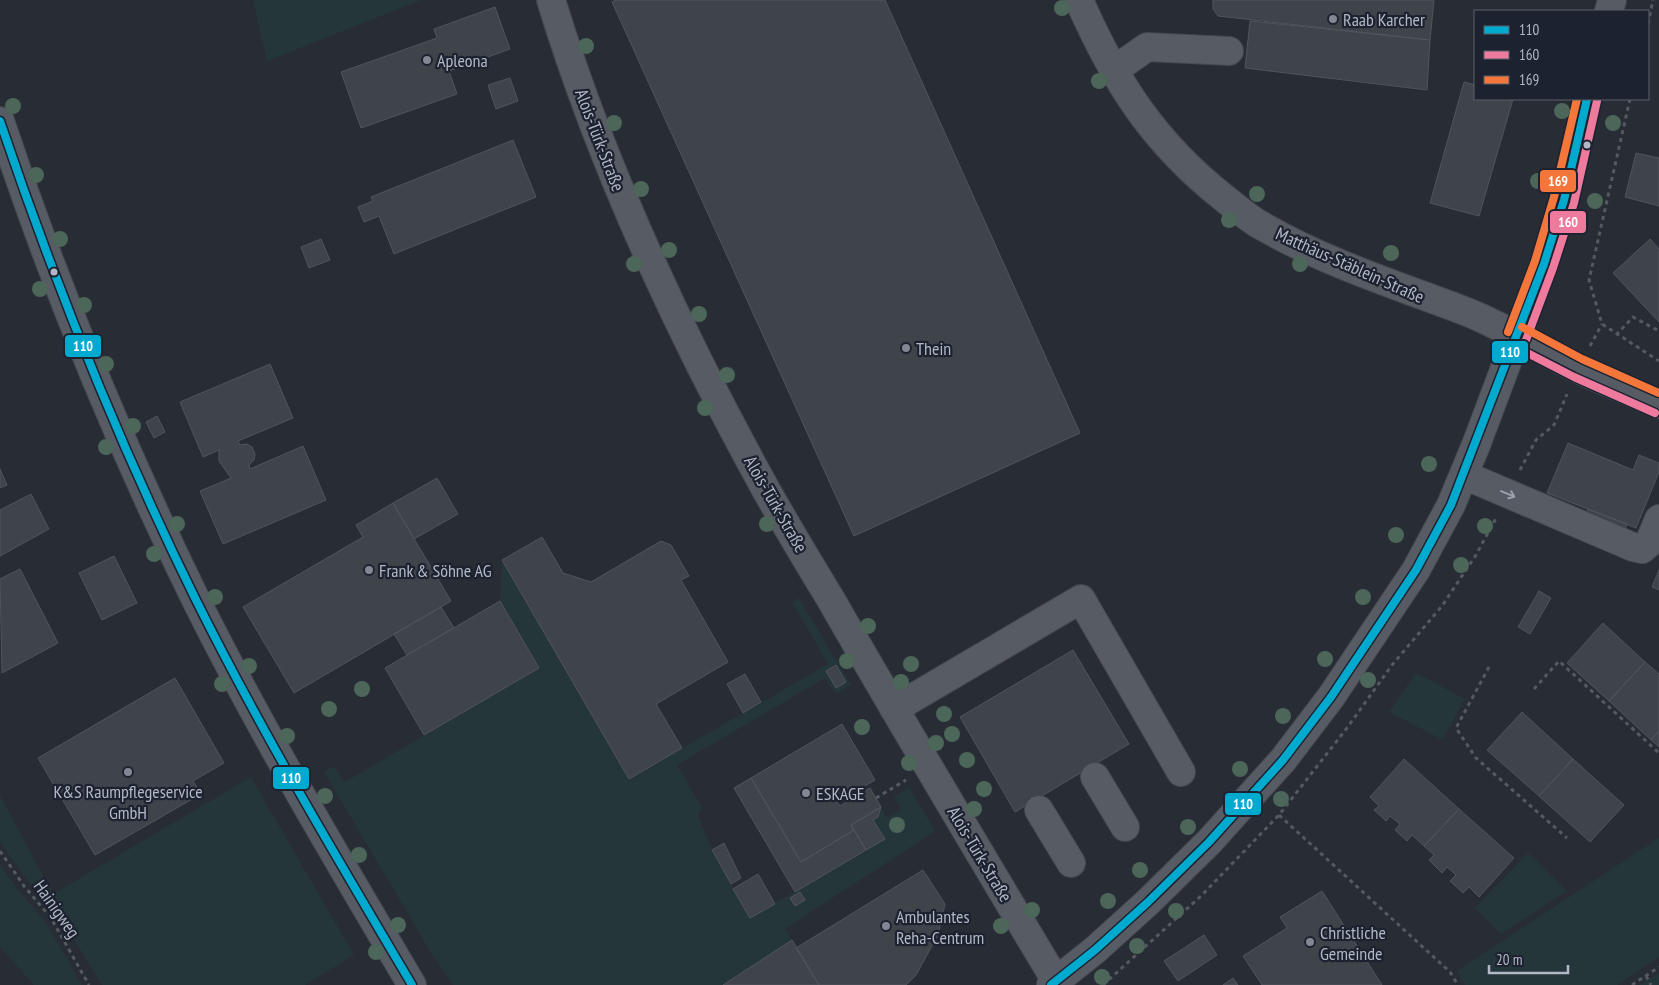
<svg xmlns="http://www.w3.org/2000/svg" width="1659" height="985" viewBox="0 0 1659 985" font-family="'PT Sans Narrow',sans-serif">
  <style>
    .green { fill: #25363a; fill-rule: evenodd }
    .building { fill: #3f434a; stroke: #50545d }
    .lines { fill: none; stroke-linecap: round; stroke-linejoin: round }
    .minor-casing { stroke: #44474e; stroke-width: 30 }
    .path { stroke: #555a60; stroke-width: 3; stroke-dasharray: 4 4; stroke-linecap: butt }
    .minor { stroke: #575b63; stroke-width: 28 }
    .bus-1-casing { stroke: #1c222f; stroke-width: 11 }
    .bus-2-casing { stroke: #1c222f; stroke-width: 11 }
    .bus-3-casing { stroke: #1c222f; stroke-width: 11 }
    .bus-1 { stroke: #00a9ce; stroke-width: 8 }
    .bus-2 { stroke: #ee7b9e; stroke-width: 8 }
    .bus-3 { stroke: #f5763a; stroke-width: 8 }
    .tree { fill: #4c6659 }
    .oneway { stroke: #9ba1ad }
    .poi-dot { fill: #828793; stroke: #1c222f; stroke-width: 2 }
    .bus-dot { fill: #b2b8c6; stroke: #1c222f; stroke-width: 2 }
    .labels { text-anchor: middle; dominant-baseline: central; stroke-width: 4.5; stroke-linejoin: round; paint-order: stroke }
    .poi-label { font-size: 18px; fill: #b2b8c6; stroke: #1c222f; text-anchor: start }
    .street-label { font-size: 18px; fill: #b2b8c6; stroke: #1c222f }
    .line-badge { stroke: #1c222f; stroke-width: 2 }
    .badge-label { font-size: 14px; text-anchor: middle; font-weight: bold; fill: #fff }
  </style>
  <rect width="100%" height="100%" fill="#282c35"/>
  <path class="green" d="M253,0H421L267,61Z
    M502,560L629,779L828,664L792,602L799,598L851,685L836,694L825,678L677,765L702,807L698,815L712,850L750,918L884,839L873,820L878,817L881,807L887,818L901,809L894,796L909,787L935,831L785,929L792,940L723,985H453L433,956L324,772L334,766L345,782L539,668L500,601ZM835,665L846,682L836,688L826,671ZM800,892L804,900L795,906L790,898Z
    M1416,673L1465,699L1443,740L1389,712Z
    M251,777L354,955L305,985H102L59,915L28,881L0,842V796L53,894Z
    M1659,838V957L1617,985H1465L1457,971Z
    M1528,853L1567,891L1501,934L1475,908Z
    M0,864L17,889L46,922L82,985H34L0,947Z
    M1659,973V985H1639Z"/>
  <path class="building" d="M616,0H885L1080,433L854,536L612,2Z
    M1213,0H1434L1430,40L1218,16L1213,9Z
    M495,7L510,49L449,71L457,94L361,128L341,72L437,38L434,29Z
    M1250,21L1430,40L1427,90L1245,68Z
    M510,78L518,101L496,109L488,85Z
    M1464,82L1475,85V99H1513L1479,216L1430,203Z
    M513,140L536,197L394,254L379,216L364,222L358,207L373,201L371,197Z
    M1636,153L1659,158V206L1625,197Z
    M321,239L330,260L309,268L301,247Z
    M1650,239L1659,249V322L1613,273Z
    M270,364L293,418L238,441L240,445L247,444L252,447L255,454L254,460L249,465L250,469L303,446L326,500L223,544L200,491L231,478L219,461V450L203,457L180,402Z
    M157,416L165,432L154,438L146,422Z
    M1568,443L1633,470L1639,455L1659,463V472L1636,528L1547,493Z
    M0,469L7,485L0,488Z
    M437,478L458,514L414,539L393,503Z
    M31,494L49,529L0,556V510Z
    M393,503L451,601L294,693L243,607L363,537L356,525Z
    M1588,509L1627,524L1623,535L1584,520Z
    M542,537L563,573L591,582L661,541L671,545L689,576L681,580L728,662L656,704L682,748L629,779L502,560Z
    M114,556L137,603L102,620L79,573Z
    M20,569L58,643L2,673L0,579Z
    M1659,570V590L1652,587Z
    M1539,591L1551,598L1530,634L1518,627Z
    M500,601L539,668L424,735L385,668Z
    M441,607L454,628L407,655L394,634Z
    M1603,623L1645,662L1609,701L1567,663Z
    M1073,650L1129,744L1015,812L960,717Z
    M1645,662L1659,674V731L1651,740L1609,701Z
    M836,665L846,682L836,688L826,671Z
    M745,674L761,702L743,713L727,684Z
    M175,678L224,763L193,781L201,794L95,855L38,758Z
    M1522,712L1573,759L1539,796L1487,750Z
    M842,724L875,780L837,802L840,806L870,788L881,807L851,825L854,830L801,862L751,778Z
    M1659,731V747L1651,740Z
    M1404,759L1459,809L1424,846L1412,835L1407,841L1395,830L1400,824L1390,816L1386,821L1374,810L1379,806L1370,797Z
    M1573,759L1624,805L1590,842L1539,796Z
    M751,778L801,862L854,830L866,850L795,892L734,788Z
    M881,807L878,817L873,820L885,839L866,850L851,825Z
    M1459,809L1514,858L1479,897L1469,887L1463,893L1450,881L1456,875L1447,867L1442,873L1429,860L1434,855L1424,846Z
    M724,843L741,878L731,884L712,850Z
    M923,870L945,904L938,935L916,975L906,985H819L796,948Z
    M758,874L775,904L750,918L733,889Z
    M1322,891L1382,985H1262L1243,956L1287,928L1280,917Z
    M800,892L805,900L795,906L790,898Z
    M1204,935L1217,955L1178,981L1164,961Z
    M792,940L819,985H723Z
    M1233,978L1238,985H1223Z"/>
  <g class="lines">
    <g class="minor-casing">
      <path id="minor" d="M551,0C603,170 679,332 765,488C786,525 808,562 830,598C904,727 980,854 1056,981
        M1079,0C1115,82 1153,142 1224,198C1235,207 1246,216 1257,223C1321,261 1393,284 1462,310C1502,325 1538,349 1576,368C1603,381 1632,392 1659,404
        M1609,11L1612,0
        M1113,71L1147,47L1229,51
        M0,121C54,284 119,443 195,598C261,731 337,858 412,985
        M1464,475L1633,547L1642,549L1649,543L1659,519
        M894,709L1081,599L1181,772
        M1095,777L1125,827
        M1039,810L1071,863
        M1051,985L1095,950L1148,902L1209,842L1283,760L1331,697L1416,570L1451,505L1476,445L1544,264L1564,200L1587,99"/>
    </g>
    <path class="path" d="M1648,24L1653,0
      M1630,99L1589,280L1602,324L1659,361
      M1616,335L1633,317L1659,331
      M1590,346L1602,324
      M1520,470L1536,440L1554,425L1567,394
      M1489,667L1456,728L1476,758L1567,838
      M1534,689L1559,661L1659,753
      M876,798L906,780
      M1279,815L1450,972L1458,985
      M0,851L24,886L51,918L89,985
      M1646,976L1651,985
      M1103,985L1201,896L1279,815L1347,728L1392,665L1442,606L1476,555L1496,518
      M1632,985L1659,967"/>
    <use href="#minor" class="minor"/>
    <g class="bus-1-casing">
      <path id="bus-1" d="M0,121C55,284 119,444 195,598C261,731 337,858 412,985
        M1051,985L1095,950L1148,902L1209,842L1283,760L1331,697L1416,570L1451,505L1544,264L1564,200L1587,99"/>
    </g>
    <g class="bus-2-casing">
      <path id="bus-2" d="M1526,340L1553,268L1574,203L1597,101
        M1512,345L1574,377L1655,413"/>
    </g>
    <g class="bus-3-casing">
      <path id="bus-3" d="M1522,327L1582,359L1659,393
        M1508,332L1535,261L1554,197L1577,99"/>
    </g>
    <use href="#bus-1" class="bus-1"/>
    <use href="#bus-2" class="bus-2"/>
    <use href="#bus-3" class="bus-3"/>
  </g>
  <g class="tree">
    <circle cx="1062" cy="8" r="8"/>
    <circle cx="586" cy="46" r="8"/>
    <circle cx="1099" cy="81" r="8"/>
    <circle cx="13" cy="106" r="8"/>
    <circle cx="1562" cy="111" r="8"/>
    <circle cx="614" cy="123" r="8"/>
    <circle cx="1613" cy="123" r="8"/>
    <circle cx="36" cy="175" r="8"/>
    <circle cx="1538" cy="181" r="8"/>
    <circle cx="641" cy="189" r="8"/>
    <circle cx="1257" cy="194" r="8"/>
    <circle cx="1595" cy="201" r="8"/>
    <circle cx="1229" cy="220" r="8"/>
    <circle cx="60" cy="239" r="8"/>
    <circle cx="669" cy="250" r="8"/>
    <circle cx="1391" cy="253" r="8"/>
    <circle cx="634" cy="264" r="8"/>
    <circle cx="1300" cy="264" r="8"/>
    <circle cx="40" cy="289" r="8"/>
    <circle cx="84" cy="305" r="8"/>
    <circle cx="699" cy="314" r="8"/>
    <circle cx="106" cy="364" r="8"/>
    <circle cx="727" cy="375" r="8"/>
    <circle cx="705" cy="408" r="8"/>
    <circle cx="133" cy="426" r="8"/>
    <circle cx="106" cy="447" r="8"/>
    <circle cx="1429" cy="464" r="8"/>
    <circle cx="177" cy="524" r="8"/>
    <circle cx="767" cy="524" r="8"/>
    <circle cx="1485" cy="526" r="8"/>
    <circle cx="1396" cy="535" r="8"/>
    <circle cx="154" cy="554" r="8"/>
    <circle cx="1461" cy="565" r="8"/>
    <circle cx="215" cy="597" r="8"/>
    <circle cx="1363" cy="597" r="8"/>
    <circle cx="868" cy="626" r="8"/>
    <circle cx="1325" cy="659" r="8"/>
    <circle cx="847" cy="661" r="8"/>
    <circle cx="911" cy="664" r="8"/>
    <circle cx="249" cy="666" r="8"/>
    <circle cx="1368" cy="680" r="8"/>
    <circle cx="901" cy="682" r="8"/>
    <circle cx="222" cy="684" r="8"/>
    <circle cx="362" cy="689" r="8"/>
    <circle cx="329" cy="709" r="8"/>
    <circle cx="944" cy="714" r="8"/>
    <circle cx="1283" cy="716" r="8"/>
    <circle cx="862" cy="727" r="8"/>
    <circle cx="952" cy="734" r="8"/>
    <circle cx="287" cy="736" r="8"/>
    <circle cx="936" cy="743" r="8"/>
    <circle cx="967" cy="760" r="8"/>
    <circle cx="909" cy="763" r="8"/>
    <circle cx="1240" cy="769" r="8"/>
    <circle cx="984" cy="789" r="8"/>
    <circle cx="325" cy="796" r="8"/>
    <circle cx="1281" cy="799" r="8"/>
    <circle cx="974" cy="809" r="8"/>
    <circle cx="897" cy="825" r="8"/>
    <circle cx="1188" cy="827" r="8"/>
    <circle cx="359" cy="855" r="8"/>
    <circle cx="1140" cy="870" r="8"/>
    <circle cx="1108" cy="901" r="8"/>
    <circle cx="1032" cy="910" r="8"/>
    <circle cx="1176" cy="911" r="8"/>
    <circle cx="398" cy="925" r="8"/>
    <circle cx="1001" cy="926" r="8"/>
    <circle cx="1137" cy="946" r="8"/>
    <circle cx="376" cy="952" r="8"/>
    <circle cx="1102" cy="977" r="8"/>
  </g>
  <defs><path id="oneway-shaft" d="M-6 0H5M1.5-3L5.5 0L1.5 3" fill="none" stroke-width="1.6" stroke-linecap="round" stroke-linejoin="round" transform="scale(1.25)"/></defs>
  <use class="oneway" href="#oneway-shaft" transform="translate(1508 494) rotate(23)"/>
  <g class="poi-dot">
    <circle cx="1333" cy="19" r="5"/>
    <circle cx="427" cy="60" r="5"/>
    <circle cx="906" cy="348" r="5"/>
    <circle cx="369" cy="570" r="5"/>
    <circle cx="128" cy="772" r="5"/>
    <circle cx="806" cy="793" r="5"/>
    <circle cx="886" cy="926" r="5"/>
    <circle cx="1310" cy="942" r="5"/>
  </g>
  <g class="bus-dot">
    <circle cx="1587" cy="145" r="4.5"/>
    <circle cx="54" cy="272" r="4.5"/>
  </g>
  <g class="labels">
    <g class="poi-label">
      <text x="1343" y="19">Raab Karcher</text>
      <text x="437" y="60">Apleona</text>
      <text x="916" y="348">Thein</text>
      <text x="379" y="570">Frank &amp; Söhne AG</text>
      <text x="128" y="791" text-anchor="middle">K&amp;S Raumpflegeservice<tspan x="128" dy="21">GmbH</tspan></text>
      <text x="816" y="793">ESKAGE</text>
      <text x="896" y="916">Ambulantes<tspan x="896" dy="21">Reha-Centrum</tspan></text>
      <text x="1320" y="932">Christliche<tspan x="1320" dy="21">Gemeinde</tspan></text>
    </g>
    <g class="street-label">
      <text transform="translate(600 140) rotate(69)">Alois-Türk-Straße</text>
      <text transform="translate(1350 265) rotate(24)">Matthäus-Stäblein-Straße</text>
      <text transform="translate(776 504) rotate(60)">Alois-Türk-Straße</text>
      <text transform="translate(980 854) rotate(59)">Alois-Türk-Straße</text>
      <text transform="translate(57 909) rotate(55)">Hainigweg</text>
    </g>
  </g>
  <g class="line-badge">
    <rect x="1539" y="169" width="38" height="24" rx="5" fill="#f5763a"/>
    <rect x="1549" y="210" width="38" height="24" rx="5" fill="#ee7b9e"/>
    <rect x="64" y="334" width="38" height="24" rx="5" fill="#00a9ce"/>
    <rect x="1491" y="340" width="38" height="24" rx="5" fill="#00a9ce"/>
    <rect x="272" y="766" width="38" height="24" rx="5" fill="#00a9ce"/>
    <rect x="1224" y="792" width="38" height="24" rx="5" fill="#00a9ce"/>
  </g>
  <g class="badge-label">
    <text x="1558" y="186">169</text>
    <text x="1568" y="227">160</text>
    <text x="83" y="351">110</text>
    <text x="1510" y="357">110</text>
    <text x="291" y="783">110</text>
    <text x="1243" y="809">110</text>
  </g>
  <rect x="1474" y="10" width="175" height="90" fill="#1c222f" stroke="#585e6b"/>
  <rect x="1484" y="26" width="25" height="8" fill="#00a9ce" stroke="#585e6b"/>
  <text x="1519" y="35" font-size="15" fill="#b2b8c6">110</text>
  <rect x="1484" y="51" width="25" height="8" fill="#ee7b9e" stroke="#585e6b"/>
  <text x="1519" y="60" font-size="15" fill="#b2b8c6">160</text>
  <rect x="1484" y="76" width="25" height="8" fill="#f5763a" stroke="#585e6b"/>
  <text x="1519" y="85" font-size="15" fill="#b2b8c6">169</text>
  <path d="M1489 965v8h79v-8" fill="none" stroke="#b2b8c6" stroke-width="2.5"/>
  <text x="1496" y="965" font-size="15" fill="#b2b8c6" stroke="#1c222f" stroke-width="4" paint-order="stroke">20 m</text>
</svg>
